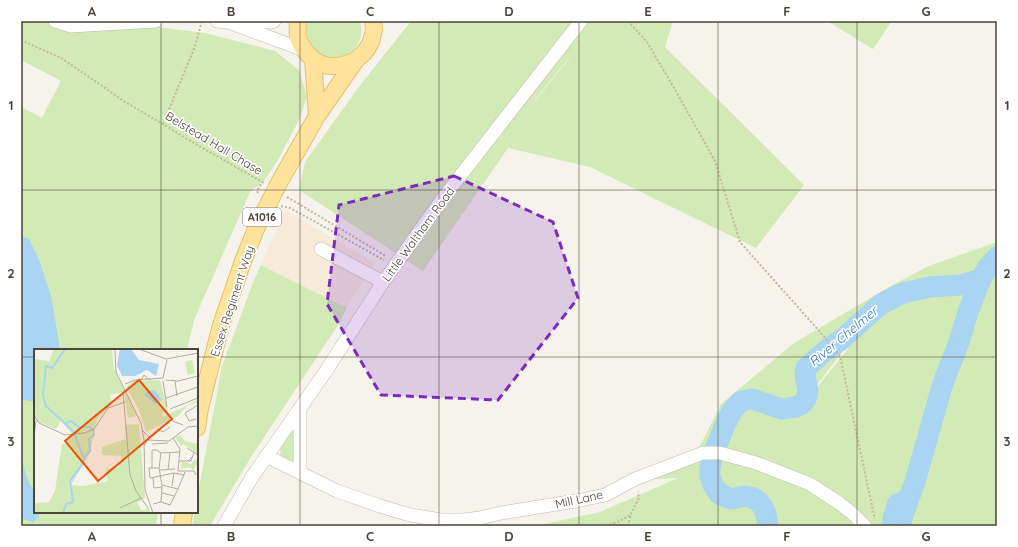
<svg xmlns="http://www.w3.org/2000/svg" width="1018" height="547" viewBox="0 0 1018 547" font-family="Quicksand,sans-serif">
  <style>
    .commercial { fill: #f7ead8 }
    .green { fill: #d2eab5; fill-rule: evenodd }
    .water { fill: #a9d4f2 }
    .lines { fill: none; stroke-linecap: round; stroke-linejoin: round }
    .river { stroke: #a9d4f2; stroke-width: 21 }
    .minor-casing { stroke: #c2bbae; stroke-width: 14 }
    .major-casing { stroke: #e6c16a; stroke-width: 18 }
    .path { stroke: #c4b79f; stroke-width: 2; stroke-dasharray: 2 2; stroke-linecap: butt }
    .minor { stroke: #fff; stroke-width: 13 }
    .major { stroke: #ffe39c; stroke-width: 16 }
    .marked { fill: #7b2cbf; fill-opacity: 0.2; stroke: #7b2cbf; stroke-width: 3; stroke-dasharray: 8 5; stroke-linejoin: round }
    .grid { fill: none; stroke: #4b4439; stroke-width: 1; stroke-opacity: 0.55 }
    .labels { text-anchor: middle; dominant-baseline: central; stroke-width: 3.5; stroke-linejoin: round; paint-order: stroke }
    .shield { fill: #fff; stroke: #817c74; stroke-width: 1 }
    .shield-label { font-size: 11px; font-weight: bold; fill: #4b4439 }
    .street-label { font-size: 12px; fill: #4b4439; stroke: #fff }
    .water-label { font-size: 13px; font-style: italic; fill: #2e7ab2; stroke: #fff }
    .inset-river { fill: none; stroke: #a9d4f2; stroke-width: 2 }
    .inset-road { fill: none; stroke: #b2ada4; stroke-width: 1 }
    .view { fill: #e8590c; fill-opacity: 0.15; stroke: #e8590c; stroke-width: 2 }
    .inset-edge { fill: none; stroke: #4b4439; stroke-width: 2 }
    .neatline { fill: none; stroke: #4b4439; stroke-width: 1.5 }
    .grid-label { font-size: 13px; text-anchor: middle; font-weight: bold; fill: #4b4439 }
  </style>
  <rect width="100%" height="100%" fill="#f6f3ec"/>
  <path class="commercial" d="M285,210L375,263L347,307L343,306L261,265Z"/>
  <path class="green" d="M21,21H107L205,33L275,51L299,70L307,97L299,120L279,158L264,181L250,192L194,320L187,350H35V512H158L156,526H21V107L42,118L61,81L21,60Z
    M308,21H360C371,60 314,74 307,33C306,29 307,25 308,21Z
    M411,21H599L534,101H535L599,21H673L665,47L804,185L756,248L590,167L508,148L423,271L299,190L305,162L358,88Z
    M827,21H892L873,49Z
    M997,242V526H535L600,512L678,478L620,481L697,452L721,404L794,343L894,284L931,265ZM877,307L847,350L814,391L775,413L813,390Z
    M261,265L343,306L347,307L340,322L251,457L210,526H192L195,512H197V499L222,366L254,280Z
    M295,426L293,460L292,462L281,456L280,449Z"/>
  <path class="water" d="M21,236L29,239L40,262L51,296L59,343V350H35V402L21,399Z
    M21,455C24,467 27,482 35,492V512H41L34,523L21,518Z
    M906,483L918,484L913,499L914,514L911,526H882L883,515L888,499L893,494L898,493Z"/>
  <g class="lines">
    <path class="river" d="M768,526L766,514L762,505L754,498L745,496L731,499L719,494L713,485L710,476V468L713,455L724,427L732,411L741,401L752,399L782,409L796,407L802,404L806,399L808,392L805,374L806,368L825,351L841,340L881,304L903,293L930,287L960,285L981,279
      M899,526L915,482L942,386L959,342L969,309L981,279L988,267L997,257"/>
    <g class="minor-casing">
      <path id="minor" d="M55,21L71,26L156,21
        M217,21L228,22H272L274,21
        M228,22L304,50
        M321,249L383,282
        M266,456L337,491L380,506L410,515L441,520H464L480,518L501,513L576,501L605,495L635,479L703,453H720L756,463L810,484L839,503L853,514L865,526
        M300,472V408
        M224,526L252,477L326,371L383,282L446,194L581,21"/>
    </g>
    <g class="major-casing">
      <path id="major" d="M298,21C298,26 297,32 298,37C303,53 317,67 335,66C343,66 349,63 356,60
        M313,59L317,116
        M197,428L200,408L221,325L243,261L258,224L280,181L317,116L356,60L365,52L371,42L374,30L373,21
        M182,526L184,512"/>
    </g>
    <path class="path" d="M628,21L647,42L677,93L715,161L740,242L828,341L840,356L874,515V519
      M21,40L61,58L101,85L125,102L163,124L187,139L264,183
      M163,124L194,49L202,21
      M258,193L257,191L262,182
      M287,197L386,256
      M281,206L290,208L384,260
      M606,526L620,521L630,515
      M628,526L631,514L639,498L638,492"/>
    <use href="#minor" class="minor"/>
    <use href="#major" class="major"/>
  </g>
  <path class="marked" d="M454,176L553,222L578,298L498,400L381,395L327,304L339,205Z"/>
  <path class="grid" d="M161,21V350M300,21V526M439,21V526M579,21V526M718,21V526M857,21V526M21,190H997M21,357H35M197,357H997M161,512V526"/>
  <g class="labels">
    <rect class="shield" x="243" y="208" width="38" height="18" rx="3"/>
    <g class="shield-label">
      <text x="262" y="217">A1016</text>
    </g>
    <g class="street-label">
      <text transform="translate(214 143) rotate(31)">Belstead Hall Chase</text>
      <text transform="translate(418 234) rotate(-54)">Little Waltham Road</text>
      <text transform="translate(232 301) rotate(-72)">Essex Regiment Way</text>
      <text transform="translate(579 499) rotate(-12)">Mill Lane</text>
    </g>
    <g class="water-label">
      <text transform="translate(843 336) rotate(-40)">River Chelmer</text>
    </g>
  </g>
  <g transform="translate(34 349)">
    <rect width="164" height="164" fill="#f6f3ec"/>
    <path d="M20,0H78L80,20L103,67L94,69L90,43L76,46L78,55L63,70L56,104L37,136L50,137L73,132L72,120L84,118L88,110L87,107L68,106V98L92,90L91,76L105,75L111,149L103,154L108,162L114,159L111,151L117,164H1V154L15,153L21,142L28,95H33L34,87L39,86L27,72L22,80L5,73L0,65V10L15,12ZM158,11L161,24L154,26L151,13ZM126,31L134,63L128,64L129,68L164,51V53L153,57L144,67L112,83L104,59L92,38L99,32ZM146,86L151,92L164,95V105L149,95L147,97L141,88ZM161,110L164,114L159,121L156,118L147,120L148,112L157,115Z" fill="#d2eab5"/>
    <path d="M86,0H97L105,11L125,15L122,27L113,21L101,27H88L83,16ZM121,41L128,51L121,55L111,46L113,42Z" fill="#a9d4f2"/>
    <path class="inset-river" d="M32,74L37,72L45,78H56L59,81L60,86L55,90L56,102L50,109M29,164L32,155L39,153L36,132L50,113V109L39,82L12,57L9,46L12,17L18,19L31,0"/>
    <path class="inset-road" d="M81,0L82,23L107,74L110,91L111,141L119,164M105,0L132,10L164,4M107,31L110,26L116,31M132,31L144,32L164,27M129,32L133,58M141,32L143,47M91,35L101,31L129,29L133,11M89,43L96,126L102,142L114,159M132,49L164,38M136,60L164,49M0,66L5,74L31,86L50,84L60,80L74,59L91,53M162,70L155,72L151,64L164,56M123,80L129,83L136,78M108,81L115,88L110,97M0,88L2,71M115,88L136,71L149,76M139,89L146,100L144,122H160L162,126M114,91L135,92L154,78L164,77M118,95L134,94M153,99L164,106M146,103L127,104L125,119L128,136L144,140L151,123M145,112H154L158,108M154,112H157L160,103M118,119V101H123L127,104M125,119H115L116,129L140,124L150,126M126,121L141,120M134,121L136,104M119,129L120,139L128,138M138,137L140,124M128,144L140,147M127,153L128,137M119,155L127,153L136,156L144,140M86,159L107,149"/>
    <path class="view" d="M105,31L138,70L64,132L31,92Z"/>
    <rect width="164" height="164" class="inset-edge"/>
  </g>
  <rect width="1018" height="547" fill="none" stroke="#ffffff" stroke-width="44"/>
  <rect x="22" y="22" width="974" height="503" class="neatline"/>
  <g class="grid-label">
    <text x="92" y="16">A</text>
    <text x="231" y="16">B</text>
    <text x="370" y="16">C</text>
    <text x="509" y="16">D</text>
    <text x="648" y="16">E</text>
    <text x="787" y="16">F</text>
    <text x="926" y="16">G</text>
    <text x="11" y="110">1</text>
    <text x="1007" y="110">1</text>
    <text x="11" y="278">2</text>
    <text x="1007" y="278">2</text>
    <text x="11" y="446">3</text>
    <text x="1007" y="446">3</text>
    <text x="92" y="541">A</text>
    <text x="231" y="541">B</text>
    <text x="370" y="541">C</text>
    <text x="509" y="541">D</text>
    <text x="648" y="541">E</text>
    <text x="787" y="541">F</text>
    <text x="926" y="541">G</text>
  </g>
</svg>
